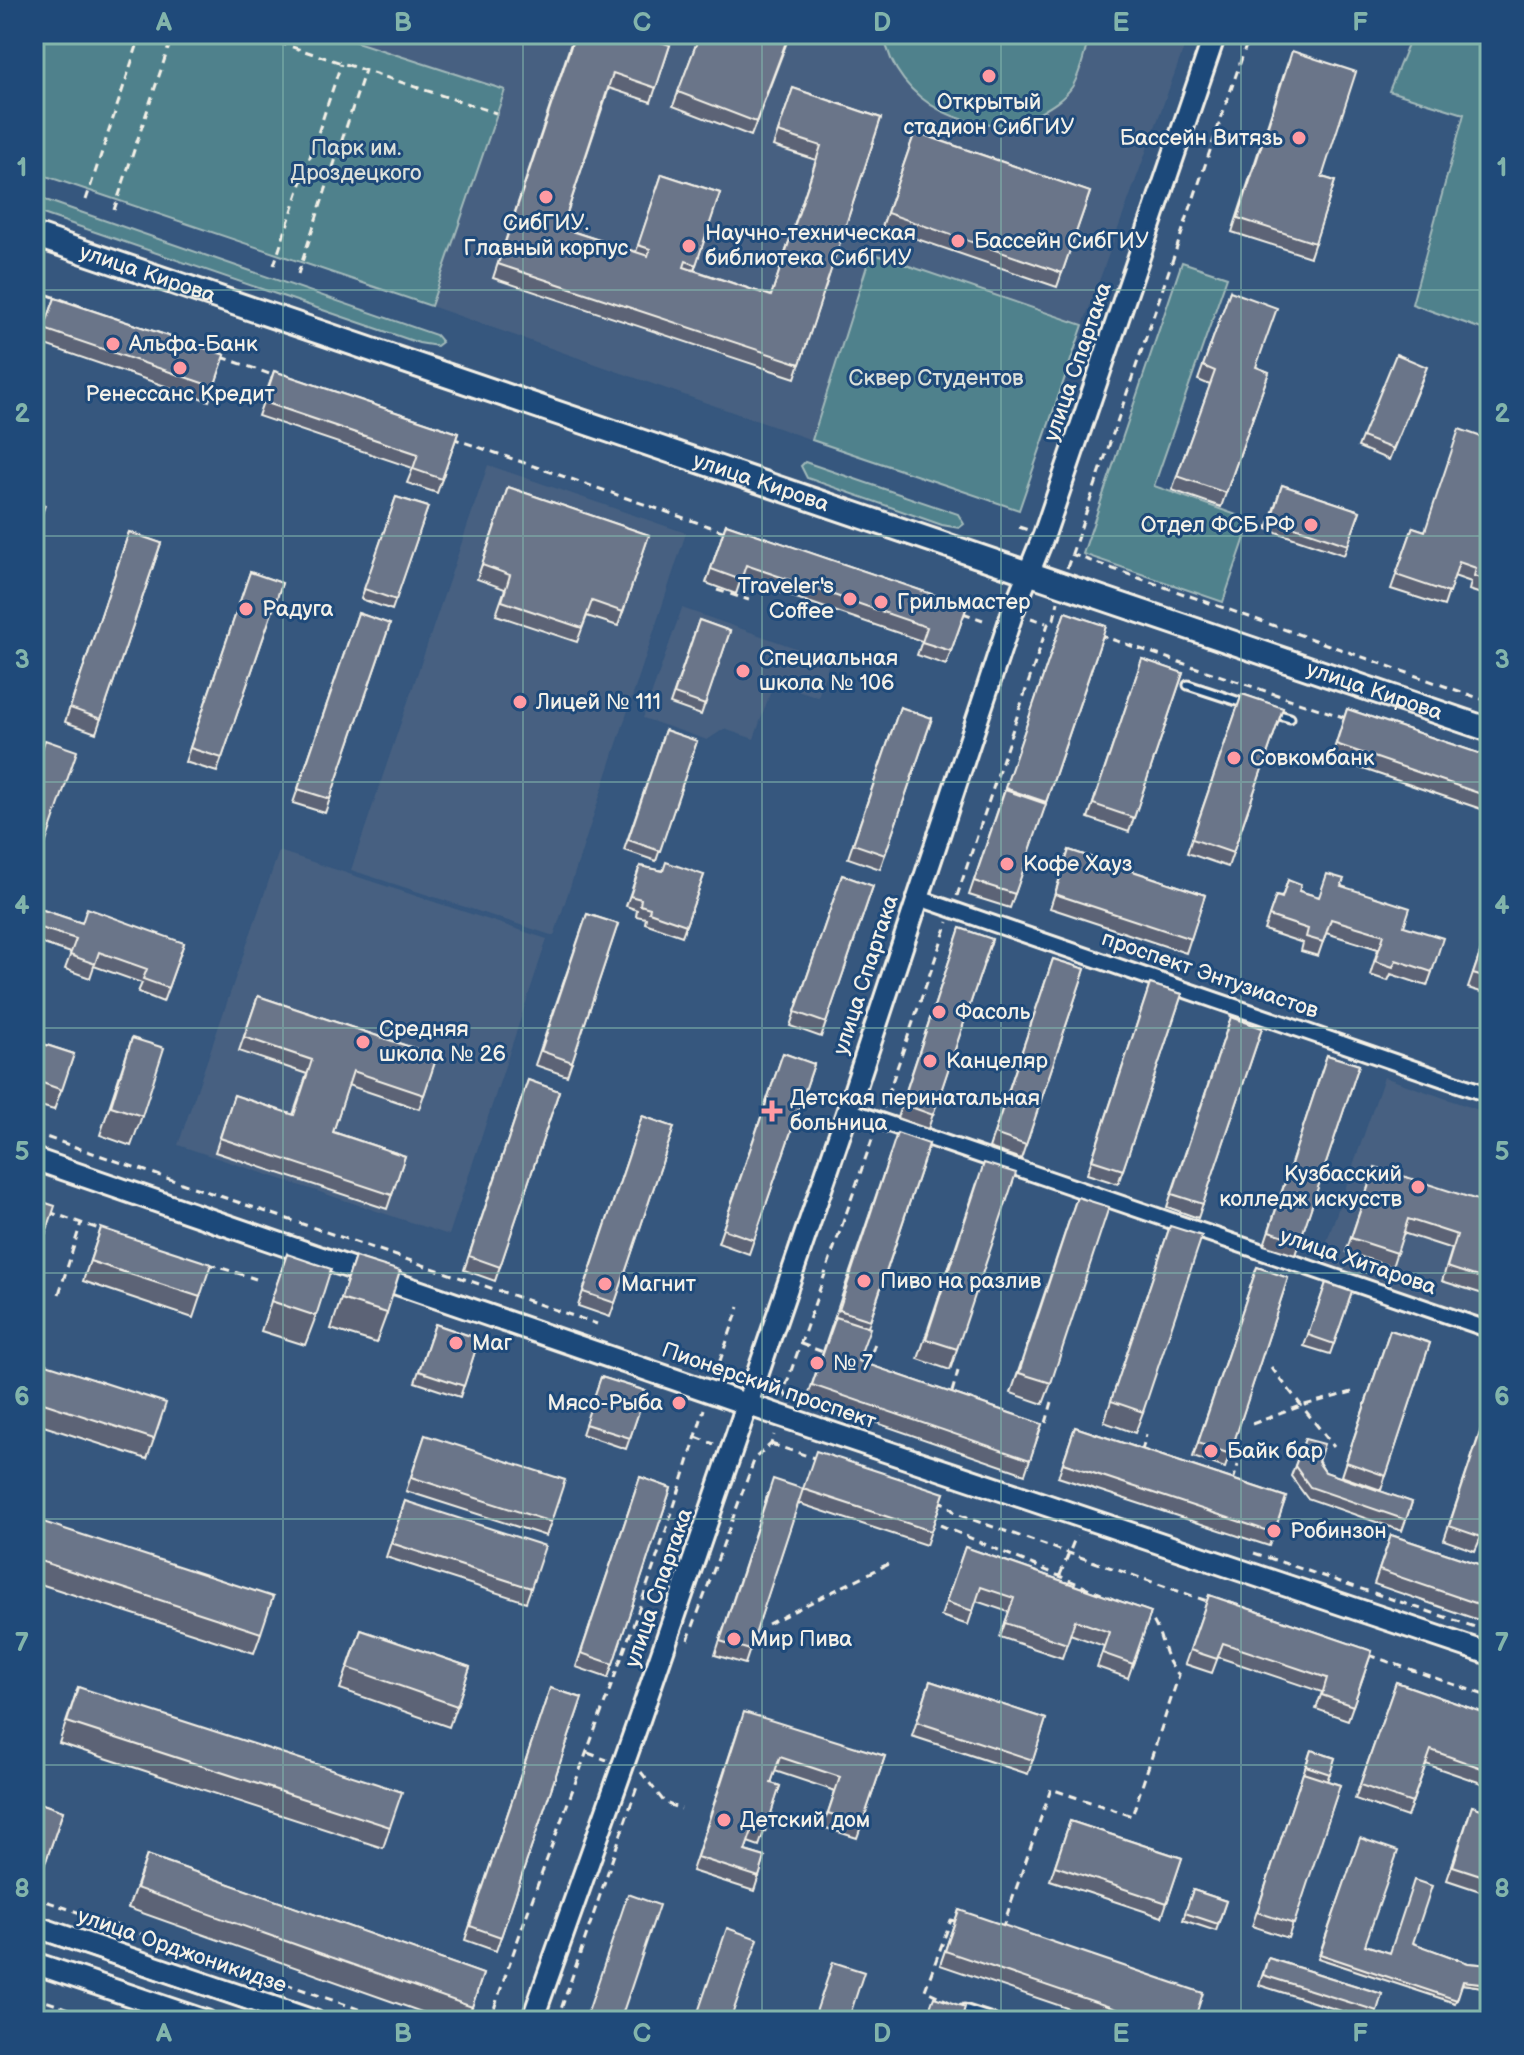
<svg xmlns="http://www.w3.org/2000/svg" width="1524" height="2055" viewBox="0 0 1524 2055" font-family="'Balsamiq Sans',sans-serif">
  <style>
    .built { fill: #466081 }
    .green { fill: #4f818c; stroke: #a2b9ba; stroke-width: 2 }
    .lines { fill: none; stroke-linecap: round; stroke-linejoin: round }
    .lane-casing { stroke: #f4f1e8; stroke-width: 13 }
    .street-casing { stroke: #f4f1e8; stroke-width: 20 }
    .secondary-casing { stroke: #f4f1e8; stroke-width: 26 }
    .primary-casing { stroke: #f4f1e8; stroke-width: 28 }
    .path { stroke: #f4f1e8; stroke-width: 3; stroke-dasharray: 8 6; stroke-linecap: butt }
    .lane { stroke: #1f4a7a; stroke-width: 7 }
    .street { stroke: #1f4a7a; stroke-width: 14 }
    .secondary { stroke: #1f4a7a; stroke-width: 20 }
    .primary { stroke: #1f4a7a; stroke-width: 22 }
    .tram { stroke: #f4f1e8; stroke-width: 2 }
    .wall { fill: #5b6476; stroke: #f4f1e8; stroke-width: 2 }
    .shaded-wall { fill: #4a5160; stroke: #f4f1e8; stroke-width: 2 }
    .building { fill: #6a7489; stroke: #f4f1e8; stroke-width: 2 }
    .grid { fill: none; stroke: #82b4ab; stroke-width: 2; stroke-opacity: 0.55 }
    .poi-dot { fill: #ff9aa2; stroke: #1f4a7a; stroke-width: 3 }
    .labels { text-anchor: middle; dominant-baseline: central; stroke-width: 6; stroke-linejoin: round; paint-order: stroke }
    .poi-label { font-size: 22px; fill: #f4f1e8; stroke: #1f4a7a; text-anchor: start }
    .park-label { font-size: 22px; fill: #dbe0da; stroke: #1f4a7a }
    .street-label { font-size: 22px; fill: #f4f1e8; stroke: #1f4a7a }
    .neatline { fill: none; stroke: #82b4ab; stroke-width: 3 }
    .grid-label { font-size: 26px; text-anchor: middle; font-weight: bold; fill: #82b4ab }
  </style>
  <rect width="100%" height="100%" fill="#36577e"/>
  <filter id="ink" filterUnits="userSpaceOnUse"><feTurbulence type="fractalNoise" baseFrequency=".0125" numOctaves="2"/><feDisplacementMap in="SourceGraphic" scale="16" xChannelSelector="R" yChannelSelector="G"/><feConvolveMatrix kernelMatrix="1 2 1 2 8 2 1 2 1" color-interpolation-filters="sRGB"/></filter>
  <g filter="url(#ink)">
    <path class="built" d="M332,34H1189L1083,325L872,253L812,440L431,306L505,90Z
      M488,465L686,533L554,936L351,870Z
      M682,608L830,660L818,697L774,682L754,739L724,729L707,740L643,718Z
      M279,851L547,939L449,1235L178,1145Z
      M1384,1077L1490,1114V1320L1320,1261Z"/>
    <path class="green" d="M34,34H332L505,90L431,306L34,172Z
      M884,34H1090C1085,50 1081,73 1072,87C1064,99 1050,107 1038,114C977,144 894,103 884,34Z
      M1412,34H1490V332L1412,304L1464,114L1389,91Z
      M34,196L436,335L442,342L437,346L419,343L34,211Z
      M871,253L1083,325L1019,510L812,440Z
      M1182,262L1227,277L1154,486L1251,520L1223,602L1083,554Z
      M805,462L958,514L964,524L959,528L942,525L807,478L801,466Z"/>
    <g class="lines">
      <g class="lane-casing">
        <path id="lane" d="M1188,685L1246,704
          M1273,713L1290,718
          M964,2009L992,2018"/>
      </g>
      <g class="street-casing">
        <path id="street" d="M916,897L1490,1095
          M848,1110L1490,1330"/>
      </g>
      <g class="secondary-casing">
        <path id="secondary" d="M34,1159L781,1416L1490,1654
          M34,1926L314,2021
          M34,1963L206,2021
          M532,2021L639,1720L848,1110L1013,611L1044,535L1215,34"/>
      </g>
      <g class="primary-casing">
        <g id="primary">
          <path id="s1" d="M34,235L1490,730"/>
        </g>
      </g>
      <path class="path" d="M252,34L496,113
        M86,200L141,34
        M114,210L173,34
        M274,265L341,64
        M298,274L365,70
        M34,290L83,307
        M222,357L275,376
        M452,438L725,532
        M1019,527L1028,530
        M1071,554L1490,702
        M1067,568L1250,34
        M717,590L749,600
        M963,613L983,620
        M1031,618L1046,623
        M1099,635L1346,718
        M957,896L1048,624L1054,619L1058,602
        M883,1108L948,922
        M34,1133L597,1324
        M49,1212L102,1230
        M209,1264L256,1279
        M59,1294L81,1223
        M801,1344L823,1352
        M868,1365L875,1343
        M1271,1367L1334,1447
        M715,1375L739,1307
        M952,1392L958,1371
        M787,1398L784,1391L874,1134
        M1046,1423L1052,1402
        M1252,1424L1301,1406L1352,1392
        M696,1437L714,1444
        M771,1444L817,1459
        M1142,1451L1146,1434
        M1233,1481L1238,1465
        M937,1501L947,1504L956,1514L1210,1602
        M940,1525L1113,1599
        M1254,1553L1490,1632
        M1485,1569L1490,1555
        M1060,1575L1076,1536
        M768,1624L892,1562
        M688,1640L755,1458L771,1444L774,1435
        M1369,1655L1490,1697
        M588,1753L607,1760
        M641,1772L665,1803L681,1809
        M34,1897L393,2021
        M1002,1929L1051,1789L1132,1816L1179,1675C1159,1654 1166,1638 1149,1615
        M34,1997L103,2021
        M950,2002L925,1990L951,1920L956,1921
        M490,2021C558,1816 644,1617 704,1409
        M557,2021L637,1787"/>
      <use href="#lane" class="lane"/>
      <use href="#street" class="street"/>
      <use href="#secondary" class="secondary"/>
      <use href="#primary" class="primary"/>
      <path class="tram" d="M34,1938L279,2021"/>
    </g>
    <path class="wall" d="M574,34L670,45L651,102L609,88L562,228L636,252L662,174L720,193L694,270L771,296L816,160L773,146L793,88L881,118L795,378L493,278Z
      M700,34H790L751,136L673,106Z
      M1287,65L1322,177L1335,181L1310,257L1232,232Z
      M915,132L1090,192L1057,287L882,227Z
      M1230,291L1256,367L1269,372L1221,507L1172,490L1210,385L1198,380Z
      M55,298L225,355L209,401L39,343Z
      M274,371L458,433L437,493L407,483L413,468L258,416Z
      M1423,377L1389,460L1358,447L1362,437Z
      M1490,440V597L1469,590L1471,582L1454,576L1444,606L1391,589L1413,527L1425,531Z
      M1282,485L1360,511L1344,555L1267,529Z
      M508,487L649,535L618,626L587,616L577,642L496,615L505,589L477,579Z
      M396,497L428,507L392,610L361,599Z
      M726,524L967,606L946,665L917,655L922,641L741,579L736,594L706,583Z
      M129,532L161,543L96,733L65,722Z
      M250,572L282,583L217,772L185,762Z
      M1065,612L1106,626L1010,908L969,895Z
      M358,613L390,624L325,813L293,803Z
      M699,620L730,631L701,715L670,704Z
      M1142,659L1183,673L1129,832L1088,818Z
      M1242,694L1283,708L1228,867L1187,853Z
      M900,707L932,718L880,869L848,858Z
      M1347,709L1490,757V812L1331,758Z
      M665,730L697,741L656,861L624,850Z
      M1069,850L1205,895L1186,953L1050,908Z
      M640,866L663,871L704,875L682,936L645,923L646,918L636,916L637,910L626,906Z
      M842,875L873,886L821,1037L790,1026Z
      M1288,880L1299,891L1319,897L1341,886L1404,926L1432,972L1427,986L1391,974L1388,981L1370,975L1378,949L1326,933L1318,956L1301,951L1303,943L1264,930L1276,896L1282,897Z
      M34,907L82,923L184,943L163,1002L138,992L142,983L94,966L90,978L65,969L71,953L34,941Z
      M587,914L618,924L567,1076L535,1065Z
      M960,928L992,939L928,1129L897,1118Z
      M1487,933L1490,934V995L1468,988Z
      M1053,959L1085,969L1021,1159L989,1148Z
      M1150,984L1182,994L1118,1184L1087,1174Z
      M258,996L437,1056L419,1109L348,1085L333,1132L405,1156L387,1209L215,1152L234,1095L293,1115L307,1074L239,1051Z
      M1231,1017L1262,1028L1198,1218L1167,1207Z
      M132,1038L142,1116L131,1146L100,1135Z
      M34,1041L74,1054L54,1110L34,1104Z
      M783,1053L814,1064L749,1254L718,1243Z
      M1327,1055L1359,1065L1295,1255L1264,1245Z
      M528,1080L559,1091L495,1281L464,1270Z
      M642,1116L674,1127L610,1317L578,1306Z
      M929,1144L868,1327L858,1361L1042,1424L1025,1474L807,1399L890,1154Z
      M1370,1181L1490,1204V1284L1486,1295L1442,1281L1452,1249L1403,1233L1392,1267L1346,1252Z
      M977,1183L957,1349L950,1370L918,1359Z
      M1077,1197L1051,1383L1043,1404L1011,1393Z
      M34,1199L43,1242L36,1262H34Z
      M1170,1226L1143,1412L1135,1433L1104,1422Z
      M101,1228L200,1297L193,1318L83,1281Z
      M287,1254L316,1316L305,1345L261,1331Z
      M355,1257L387,1313L376,1343L331,1329Z
      M1257,1267L1288,1278L1225,1468L1193,1457Z
      M1326,1283L1352,1292L1330,1354L1304,1346Z
      M435,1324L479,1339L460,1397L415,1382Z
      M1390,1330L1430,1343L1381,1490L1341,1476Z
      M34,1360L154,1439L147,1459L34,1423Z
      M601,1377L646,1391L626,1449L582,1434Z
      M1490,1402L1481,1537L1475,1551L1444,1540Z
      M1075,1427L1286,1497L1269,1546L1058,1477Z
      M425,1435L551,1522L546,1536L406,1491Z
      M1305,1439L1325,1472L1412,1502L1402,1531L1307,1498L1291,1476Z
      M640,1477L671,1488L608,1678L576,1667Z
      M803,1489L944,1493L926,1545L798,1503L745,1664L715,1655L768,1493Z
      M405,1501L531,1588L526,1602L386,1557Z
      M34,1519L261,1633L254,1653L34,1582Z
      M1391,1535L1490,1568V1624L1374,1584Z
      M965,1547L1151,1612L1128,1678L1097,1667L1104,1646L1070,1634L1062,1658L1000,1637L1009,1612L976,1601L968,1625L941,1616Z
      M1209,1595L1372,1651L1348,1720L1316,1709L1322,1692L1218,1657L1212,1673L1185,1664Z
      M361,1630L470,1667L449,1727L340,1689Z
      M930,1681L1046,1719L1028,1774L912,1736Z
      M1396,1682L1490,1715V1786L1426,1764L1407,1817L1355,1799Z
      M78,1687L390,1827L383,1848L59,1743Z
      M550,1688L582,1698L496,1951L465,1940Z
      M739,1726L885,1756L857,1838L823,1827L835,1791L775,1771L771,1783L780,1786L759,1846L748,1842L745,1851L765,1857L754,1891L692,1871Z
      M1311,1750L1335,1758L1327,1781L1340,1785L1288,1938L1252,1926Z
      M34,1801L63,1811L42,1872L34,1869Z
      M1472,1806L1490,1812V1913L1484,1911L1489,1894L1447,1880Z
      M1070,1821L1182,1858L1162,1917L1050,1880Z
      M1359,1842L1365,1945L1390,1953L1413,1943L1468,1963L1490,1965V1988L1462,1984L1455,2003L1318,1958Z
      M147,1855L483,1974L467,2021H447L128,1908Z
      M1193,1890L1226,1901L1216,1931L1183,1920Z
      M959,1910L1194,2021H1105L940,1965Z
      M1268,1958L1382,1994L1373,2021L1259,1985Z"/>
    <path class="shaded-wall" d="M1463,1981L1490,1984V1988L1462,1984Z"/>
    <path class="building" d="M575,34H636L670,45L656,88L613,73L562,228L648,256L650,249L638,245L662,174L720,193L696,265L686,261L684,267L771,296L821,146L778,132L793,88L881,118L800,364L498,264Z
      M700,34H789L756,122L678,92Z
      M1292,51L1356,72L1322,177L1335,181L1315,243L1238,218Z
      M915,132L1090,192L1062,273L887,213Z
      M1230,291L1277,308L1256,367L1269,372L1226,493L1177,476L1215,371L1203,366Z
      M55,298L225,355L214,387L44,329Z
      M1396,354L1427,367L1393,449L1362,437Z
      M274,371L458,433L442,479L413,469L418,454L264,402Z
      M1459,429L1490,440V581L1474,576L1476,568L1459,562L1449,593L1396,575L1413,527L1425,531Z
      M1282,485L1360,511L1348,545L1271,519Z
      M508,487L649,535L623,612L592,601L582,628L502,601L510,575L482,565Z
      M396,497L428,507L396,600L364,589Z
      M34,502L45,505L34,538Z
      M726,524L967,606L951,651L922,642L927,627L746,565L741,580L711,569Z
      M129,532L161,543L101,719L70,708Z
      M250,572L282,583L222,758L190,748Z
      M1065,612L1106,626L1046,802L1005,788Z
      M358,613L390,624L330,799L298,789Z
      M699,620L730,631L705,705L674,694Z
      M1142,659L1183,673L1134,818L1093,804Z
      M1242,694L1283,708L1233,853L1192,839Z
      M900,707L932,718L885,855L853,844Z
      M1347,709L1490,757V797L1336,744Z
      M665,730L697,741L660,851L628,840Z
      M45,740L77,751L34,877V774Z
      M1005,790L1046,804L1015,894L974,881Z
      M1069,850L1205,895L1191,939L1055,894Z
      M666,862L704,875L686,925L649,912L650,908L640,905L641,899L630,896L640,866L663,871Z
      M1327,874L1344,879L1341,886L1410,908L1404,926L1443,938L1432,972L1396,960L1393,967L1375,961L1384,935L1331,919L1323,942L1306,937L1308,929L1269,916L1276,896L1282,898L1288,880L1301,885L1299,891L1319,897Z
      M842,875L873,886L826,1023L795,1012Z
      M34,907L82,923L87,908L184,943L168,988L143,979L147,969L99,952L95,964L70,955L76,939L34,926Z
      M587,914L618,924L572,1062L541,1051Z
      M960,928L992,939L933,1115L902,1104Z
      M1487,933L1490,934V979L1473,974Z
      M1053,959L1085,969L1026,1145L994,1134Z
      M1150,984L1182,994L1123,1170L1092,1160Z
      M258,996L437,1056L424,1095L353,1071L333,1132L405,1156L392,1195L220,1138L234,1095L294,1115L312,1060L244,1037Z
      M1231,1017L1262,1028L1203,1204L1172,1194Z
      M132,1038L164,1048L142,1116L111,1106Z
      M34,1041L74,1054L62,1090L34,1080Z
      M783,1053L814,1064L754,1240L723,1229Z
      M1327,1055L1359,1065L1300,1241L1269,1231Z
      M528,1080L559,1091L500,1267L469,1256Z
      M642,1116L674,1127L615,1303L583,1292Z
      M897,1133L929,1144L870,1320L839,1310Z
      M984,1163L1016,1173L957,1349L926,1339Z
      M1375,1167L1490,1204V1281L1447,1267L1457,1235L1408,1219L1397,1253L1351,1238Z
      M1077,1197L1109,1207L1051,1383L1019,1373Z
      M34,1199L55,1206L43,1242L34,1239Z
      M1170,1226L1202,1236L1143,1412L1111,1401Z
      M101,1228L211,1264L200,1297L90,1261Z
      M287,1254L331,1269L316,1316L271,1301Z
      M355,1257L400,1271L387,1313L341,1299Z
      M1257,1267L1288,1278L1230,1454L1198,1443Z
      M1326,1283L1352,1292L1334,1344L1308,1335Z
      M836,1317L870,1328L858,1361L1042,1424L1030,1460L812,1385Z
      M435,1324L479,1339L464,1386L419,1371Z
      M1390,1330L1430,1343L1386,1476L1346,1462Z
      M34,1360L166,1403L154,1439L34,1400Z
      M601,1377L646,1391L630,1438L585,1424Z
      M1490,1403V1508L1481,1537L1449,1526Z
      M1075,1427L1286,1497L1274,1533L1063,1463Z
      M425,1435L565,1480L551,1522L411,1477Z
      M1305,1439L1324,1444L1318,1462L1325,1472L1412,1502L1406,1520L1310,1487L1295,1466Z
      M816,1451L944,1493L931,1531L803,1489Z
      M640,1477L671,1488L613,1664L581,1653Z
      M773,1479L803,1489L750,1650L720,1641Z
      M405,1501L545,1546L531,1588L391,1543Z
      M34,1519L273,1597L261,1633L34,1559Z
      M1391,1535L1490,1568V1608L1379,1570Z
      M965,1547L1151,1612L1133,1664L1102,1653L1109,1632L1075,1620L1067,1644L1005,1623L1014,1598L981,1587L973,1611L946,1602Z
      M1209,1595L1372,1651L1353,1706L1322,1695L1327,1678L1223,1643L1217,1659L1190,1650Z
      M361,1630L470,1667L457,1706L348,1668Z
      M930,1681L1046,1719L1033,1760L917,1722Z
      M1396,1682L1490,1715V1771L1431,1750L1412,1803L1360,1785Z
      M78,1687L402,1792L390,1827L67,1722Z
      M550,1688L582,1698L501,1937L470,1926Z
      M744,1712L885,1756L862,1824L828,1813L840,1777L780,1757L771,1783L780,1786L765,1832L753,1828L745,1851L765,1857L759,1877L697,1857Z
      M1311,1750L1335,1758L1330,1774L1306,1766Z
      M1303,1773L1340,1785L1294,1924L1257,1912Z
      M34,1801L63,1811L46,1861L34,1857Z
      M1472,1806L1490,1812V1878L1453,1866Z
      M1070,1821L1182,1858L1167,1903L1055,1866Z
      M1360,1838L1398,1851L1365,1945L1390,1953L1414,1880L1432,1886L1413,1943L1468,1963L1490,1965V1984L1463,1981L1457,2000L1320,1954Z
      M147,1855L483,1974L472,2007L136,1888Z
      M1193,1890L1226,1901L1218,1924L1185,1913Z
      M628,1894L659,1905L620,2021H585Z
      M959,1910L1203,1993L1194,2021H1151L945,1951Z
      M727,1928L758,1939L730,2021H695Z
      M1268,1958L1382,1994L1377,2011L1263,1975Z
      M833,1962L864,1972L848,2021H813Z
      M934,1997L965,2007L961,2021H925Z"/>
  </g>
  <path class="grid" d="M283,34V2021M523,34V2021M762,34V2021M1001,34V2021M1241,34V2021M34,290H1490M34,536H1490M34,782H1490M34,1028H1490M34,1273H1490M34,1519H1490M34,1765H1490"/>
  <g class="poi-dot">
    <circle cx="989" cy="76" r="8"/>
    <circle cx="1299" cy="138" r="8"/>
    <circle cx="546" cy="197" r="8"/>
    <circle cx="958" cy="241" r="8"/>
    <circle cx="689" cy="246" r="8"/>
    <circle cx="113" cy="344" r="8"/>
    <circle cx="180" cy="368" r="8"/>
    <circle cx="1311" cy="525" r="8"/>
    <circle cx="850" cy="599" r="8"/>
    <circle cx="881" cy="602" r="8"/>
    <circle cx="246" cy="609" r="8"/>
    <circle cx="743" cy="671" r="8"/>
    <circle cx="520" cy="702" r="8"/>
    <circle cx="1234" cy="758" r="8"/>
    <circle cx="1007" cy="864" r="8"/>
    <circle cx="939" cy="1012" r="8"/>
    <circle cx="363" cy="1042" r="8"/>
    <circle cx="930" cy="1061" r="8"/>
    <path d="M768 1099h8v8h8v8h-8v8h-8v-8h-8v-8h8z"/>
    <circle cx="1418" cy="1187" r="8"/>
    <circle cx="864" cy="1281" r="8"/>
    <circle cx="605" cy="1284" r="8"/>
    <circle cx="456" cy="1343" r="8"/>
    <circle cx="817" cy="1363" r="8"/>
    <circle cx="679" cy="1403" r="8"/>
    <circle cx="1211" cy="1451" r="8"/>
    <circle cx="1274" cy="1531" r="8"/>
    <circle cx="734" cy="1639" r="8"/>
    <circle cx="724" cy="1820" r="8"/>
  </g>
  <g class="labels">
    <g class="poi-label">
      <text x="989" y="102" text-anchor="middle">Открытый<tspan x="989" dy="25">стадион СибГИУ</tspan></text>
      <text x="1283" y="138" text-anchor="end">Бассейн Витязь</text>
      <text x="546" y="223" text-anchor="middle">СибГИУ.<tspan x="546" dy="25">Главный корпус</tspan></text>
      <text x="705" y="233">Научно-техническая<tspan x="705" dy="25">библиотека СибГИУ</tspan></text>
      <text x="974" y="241">Бассейн СибГИУ</text>
      <text x="129" y="344">Альфа-Банк</text>
      <text x="180" y="394" text-anchor="middle">Ренессанс Кредит</text>
      <text x="1295" y="525" text-anchor="end">Отдел ФСБ РФ</text>
      <text x="834" y="586" text-anchor="end">Traveler's<tspan x="834" dy="25">Coffee</tspan></text>
      <text x="897" y="602">Грильмастер</text>
      <text x="262" y="609">Радуга</text>
      <text x="759" y="658">Специальная<tspan x="759" dy="25">школа № 106</tspan></text>
      <text x="536" y="702">Лицей № 111</text>
      <text x="1250" y="758">Совкомбанк</text>
      <text x="1023" y="864">Кофе Хауз</text>
      <text x="955" y="1012">Фасоль</text>
      <text x="379" y="1029">Средняя<tspan x="379" dy="25">школа № 26</tspan></text>
      <text x="946" y="1061">Канцеляр</text>
      <text x="790" y="1098">Детская перинатальная<tspan x="790" dy="25">больница</tspan></text>
      <text x="1402" y="1174" text-anchor="end">Кузбасский<tspan x="1402" dy="25">колледж искусств</tspan></text>
      <text x="880" y="1281">Пиво на разлив</text>
      <text x="621" y="1284">Магнит</text>
      <text x="472" y="1343">Маг</text>
      <text x="833" y="1363">№ 7</text>
      <text x="663" y="1403" text-anchor="end">Мясо-Рыба</text>
      <text x="1227" y="1451">Байк бар</text>
      <text x="1290" y="1531">Робинзон</text>
      <text x="750" y="1639">Мир Пива</text>
      <text x="740" y="1820">Детский дом</text>
    </g>
    <g class="park-label">
      <text x="356" y="148">Парк им.<tspan x="356" dy="25">Дроздецкого</tspan></text>
      <text x="936" y="378">Сквер Студентов</text>
    </g>
    <g class="street-label">
      <text stroke="none"><textPath href="#s1" startOffset="120">улица Кирова</textPath></text>
      <text transform="translate(1078 362) rotate(-71)">улица Спартака</text>
      <text stroke="none"><textPath href="#s1" startOffset="768">улица Кирова</textPath></text>
      <text stroke="none"><textPath href="#s1" startOffset="1416">улица Кирова</textPath></text>
      <text transform="translate(866 975) rotate(-72)">улица Спартака</text>
      <text transform="translate(1210 975) rotate(19)">проспект Энтузиастов</text>
      <text transform="translate(1358 1262) rotate(19)">улица Хитарова</text>
      <text transform="translate(769 1386) rotate(19)">Пионерский проспект</text>
      <text transform="translate(659 1588) rotate(-71)">улица Спартака</text>
      <text transform="translate(182 1951) rotate(19)">улица Орджоникидзе</text>
    </g>
  </g>
  <rect width="1524" height="2055" fill="none" stroke="#1f4a7a" stroke-width="88"/>
  <rect x="44" y="44" width="1436" height="1967" class="neatline"/>
  <g class="grid-label">
    <text x="164" y="31">A</text>
    <text x="403" y="31">B</text>
    <text x="642" y="31">C</text>
    <text x="882" y="31">D</text>
    <text x="1121" y="31">E</text>
    <text x="1360" y="31">F</text>
    <text x="22" y="176">1</text>
    <text x="1502" y="176">1</text>
    <text x="22" y="422">2</text>
    <text x="1502" y="422">2</text>
    <text x="22" y="668">3</text>
    <text x="1502" y="668">3</text>
    <text x="22" y="914">4</text>
    <text x="1502" y="914">4</text>
    <text x="22" y="1160">5</text>
    <text x="1502" y="1160">5</text>
    <text x="22" y="1405">6</text>
    <text x="1502" y="1405">6</text>
    <text x="22" y="1651">7</text>
    <text x="1502" y="1651">7</text>
    <text x="22" y="1897">8</text>
    <text x="1502" y="1897">8</text>
    <text x="164" y="2042">A</text>
    <text x="403" y="2042">B</text>
    <text x="642" y="2042">C</text>
    <text x="882" y="2042">D</text>
    <text x="1121" y="2042">E</text>
    <text x="1360" y="2042">F</text>
  </g>
</svg>
